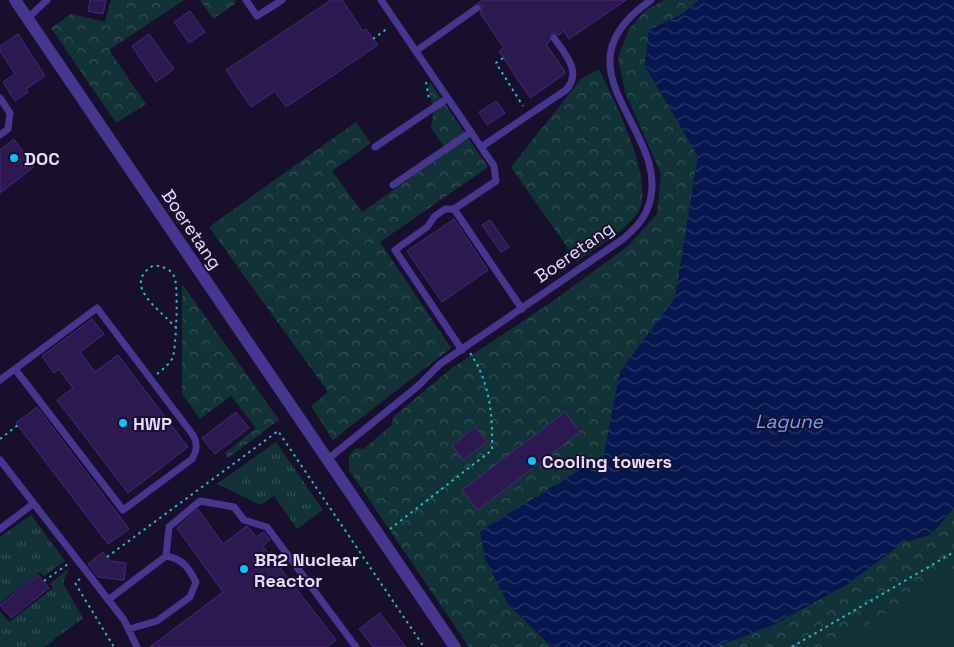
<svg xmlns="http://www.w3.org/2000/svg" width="954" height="647" viewBox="0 0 954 647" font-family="'Space Grotesk',sans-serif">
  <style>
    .grass { fill: url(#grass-tufts) }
    .forest { fill: url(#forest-crowns) }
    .pitch { fill: #113337 }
    .water { fill: url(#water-waves) }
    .building { fill: #2c194f; stroke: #46297d }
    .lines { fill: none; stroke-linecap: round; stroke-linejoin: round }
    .path { stroke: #25bbc8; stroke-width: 2; stroke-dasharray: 2.5 4; stroke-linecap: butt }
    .lane { stroke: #46368f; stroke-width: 7 }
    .street { stroke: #46368f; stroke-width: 12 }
    .poi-dot { fill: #06c3ff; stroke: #180f2d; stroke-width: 2 }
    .labels { text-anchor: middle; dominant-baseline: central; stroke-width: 4; stroke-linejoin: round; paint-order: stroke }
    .poi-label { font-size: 18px; font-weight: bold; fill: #e4daff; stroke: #180f2d; text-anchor: start }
    .street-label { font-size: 18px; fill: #e4daff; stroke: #180f2d }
    .water-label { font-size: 19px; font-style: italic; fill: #68a4ff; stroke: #180f2d }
  </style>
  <defs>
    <pattern id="grass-tufts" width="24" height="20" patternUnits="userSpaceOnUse" patternTransform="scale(1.25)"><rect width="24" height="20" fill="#113337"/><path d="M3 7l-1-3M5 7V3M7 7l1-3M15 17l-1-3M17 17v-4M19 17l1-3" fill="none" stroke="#345055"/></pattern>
    <pattern id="forest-crowns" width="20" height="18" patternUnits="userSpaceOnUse" patternTransform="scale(1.25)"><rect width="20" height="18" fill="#113337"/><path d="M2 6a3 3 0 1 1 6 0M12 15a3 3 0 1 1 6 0" fill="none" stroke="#345055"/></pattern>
    <pattern id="water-waves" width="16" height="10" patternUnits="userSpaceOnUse" patternTransform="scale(1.25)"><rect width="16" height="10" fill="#06164e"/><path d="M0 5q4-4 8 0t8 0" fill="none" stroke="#2a3769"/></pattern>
  </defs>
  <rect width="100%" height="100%" fill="#180f2d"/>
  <path class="grass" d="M276,442L323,510L297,529L274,496L261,505L217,484Z
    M31,515L65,561L44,576L40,572L0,603V537Z
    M69,568L63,583L83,618L44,647H0V611L9,622L53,588L50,584Z"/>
  <path class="forest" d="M111,0H184L109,50L146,104L116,123L51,28L71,14L105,22Z
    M200,0H234L236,3L213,19Z
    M664,0H699L684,13L649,30L645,66L698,156L675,298L620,372L604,455L480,532L508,604L552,647H469L349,470V455L356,448L363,449L392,425L393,417L452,368L549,304L628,246L657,214L661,174L625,92L618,58L629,29L645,11Z
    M599,69C613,98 658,185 637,214C622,233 597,247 577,261L511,167L581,79Z
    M430,82L488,167L380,242L451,348L333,440L311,406L328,392L209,227L356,122L371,143L332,171L362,212L448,152L431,128L434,109L428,89Z
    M182,284L279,420L228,458L225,453L256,428L231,396L200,419L182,394Z
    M954,508V569L832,647H715L771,626L846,585L902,543L931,534Z"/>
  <path class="pitch" d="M954,569V647H832Z"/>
  <path class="water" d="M699,0H954V508L931,534L902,543L846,585L771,626L715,647H554L508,604L485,559L480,531L604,455L620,372L675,298L698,156L645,66L649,30L684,13Z"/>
  <path class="building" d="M90,0H106L103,14L88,11Z
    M331,0H342L363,31L366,29L378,45L286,107L275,91L251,107L226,70Z
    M482,0H626L569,39L564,31L559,35L554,33L551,34L550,41L546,44L566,73L530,98L499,51L504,48L480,13L482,7L478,3Z
    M190,11L205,32L189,43L174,22Z
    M18,34L45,76L26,89L28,92L15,101L3,82L15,74L0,51V46Z
    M149,34L174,69L156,82L132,46Z
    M496,101L505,113L487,125L479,112Z
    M14,139L34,167L0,193V150Z
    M454,219L488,270L442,302L407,251Z
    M490,220L509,247L501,252L482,225Z
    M92,319L104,334L80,352L95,372L118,355L188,447L128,493L57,400L73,388L59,369L54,373L42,356Z
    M37,407L129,529L108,544L16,423Z
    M236,412L249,428L215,454L202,438Z
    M565,412L580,432L478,510L462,490Z
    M475,427L487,442L463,460L452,445Z
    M198,509L223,544L247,526L256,537L264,532L270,540L263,546L336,640L327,647H150L223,592L177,528Z
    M103,552L110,561L126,563L124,580L98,577L88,564Z
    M38,575L49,588L11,618L0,605Z
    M380,613L406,647H373L359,629Z"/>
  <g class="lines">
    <path class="path" d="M373,39L388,28
      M503,58L496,63L523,106
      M426,82L429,99
      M157,374C163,369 170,364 173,357C176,346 179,285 174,276C170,268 162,267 154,265C120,285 161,310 175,327
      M0,439L18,425
      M390,529L492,450C493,416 490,382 470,353
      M107,557L278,431L424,647
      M80,579L75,583L114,647
      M44,581L68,564
      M792,647L954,552"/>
    <path class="lane" d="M246,0L257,16L282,0
      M381,0L494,166L496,181L454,209H445L435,216L427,227L395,250L462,350
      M27,19L47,0
      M416,51L477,8
      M0,98L10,113L8,129L0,135
      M375,147L448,98
      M481,147L566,90C582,72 566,55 554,38
      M393,185L471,132
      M454,209L522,309
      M0,380L97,308L193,435C198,444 197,451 192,459L123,510L15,369
      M328,459L418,386L440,364L623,239C632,231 642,222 647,210C679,133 546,72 651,0
      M0,460L124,620L137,647
      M0,529L33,504
      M166,556L169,527L200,501L234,507L244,520L267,527L356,647
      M108,600L166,556C183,559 188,567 196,582L190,597L157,621L129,629"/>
    <path class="street" d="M15,0L455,647"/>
  </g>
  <g class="poi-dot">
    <circle cx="14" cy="158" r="5"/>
    <circle cx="123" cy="423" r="5"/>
    <circle cx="532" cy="461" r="5"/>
    <circle cx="244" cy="569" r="5"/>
  </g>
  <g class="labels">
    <g class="poi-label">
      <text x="24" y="158">DOC</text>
      <text x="133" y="423">HWP</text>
      <text x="542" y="461">Cooling towers</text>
      <text x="254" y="559">BR2 Nuclear<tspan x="254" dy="21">Reactor</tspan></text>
    </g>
    <g class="street-label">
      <text transform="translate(192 229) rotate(56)">Boeretang</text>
      <text transform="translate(574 252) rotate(-35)">Boeretang</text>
    </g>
    <g class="water-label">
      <text x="789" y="421">Lagune</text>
    </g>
  </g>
</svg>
